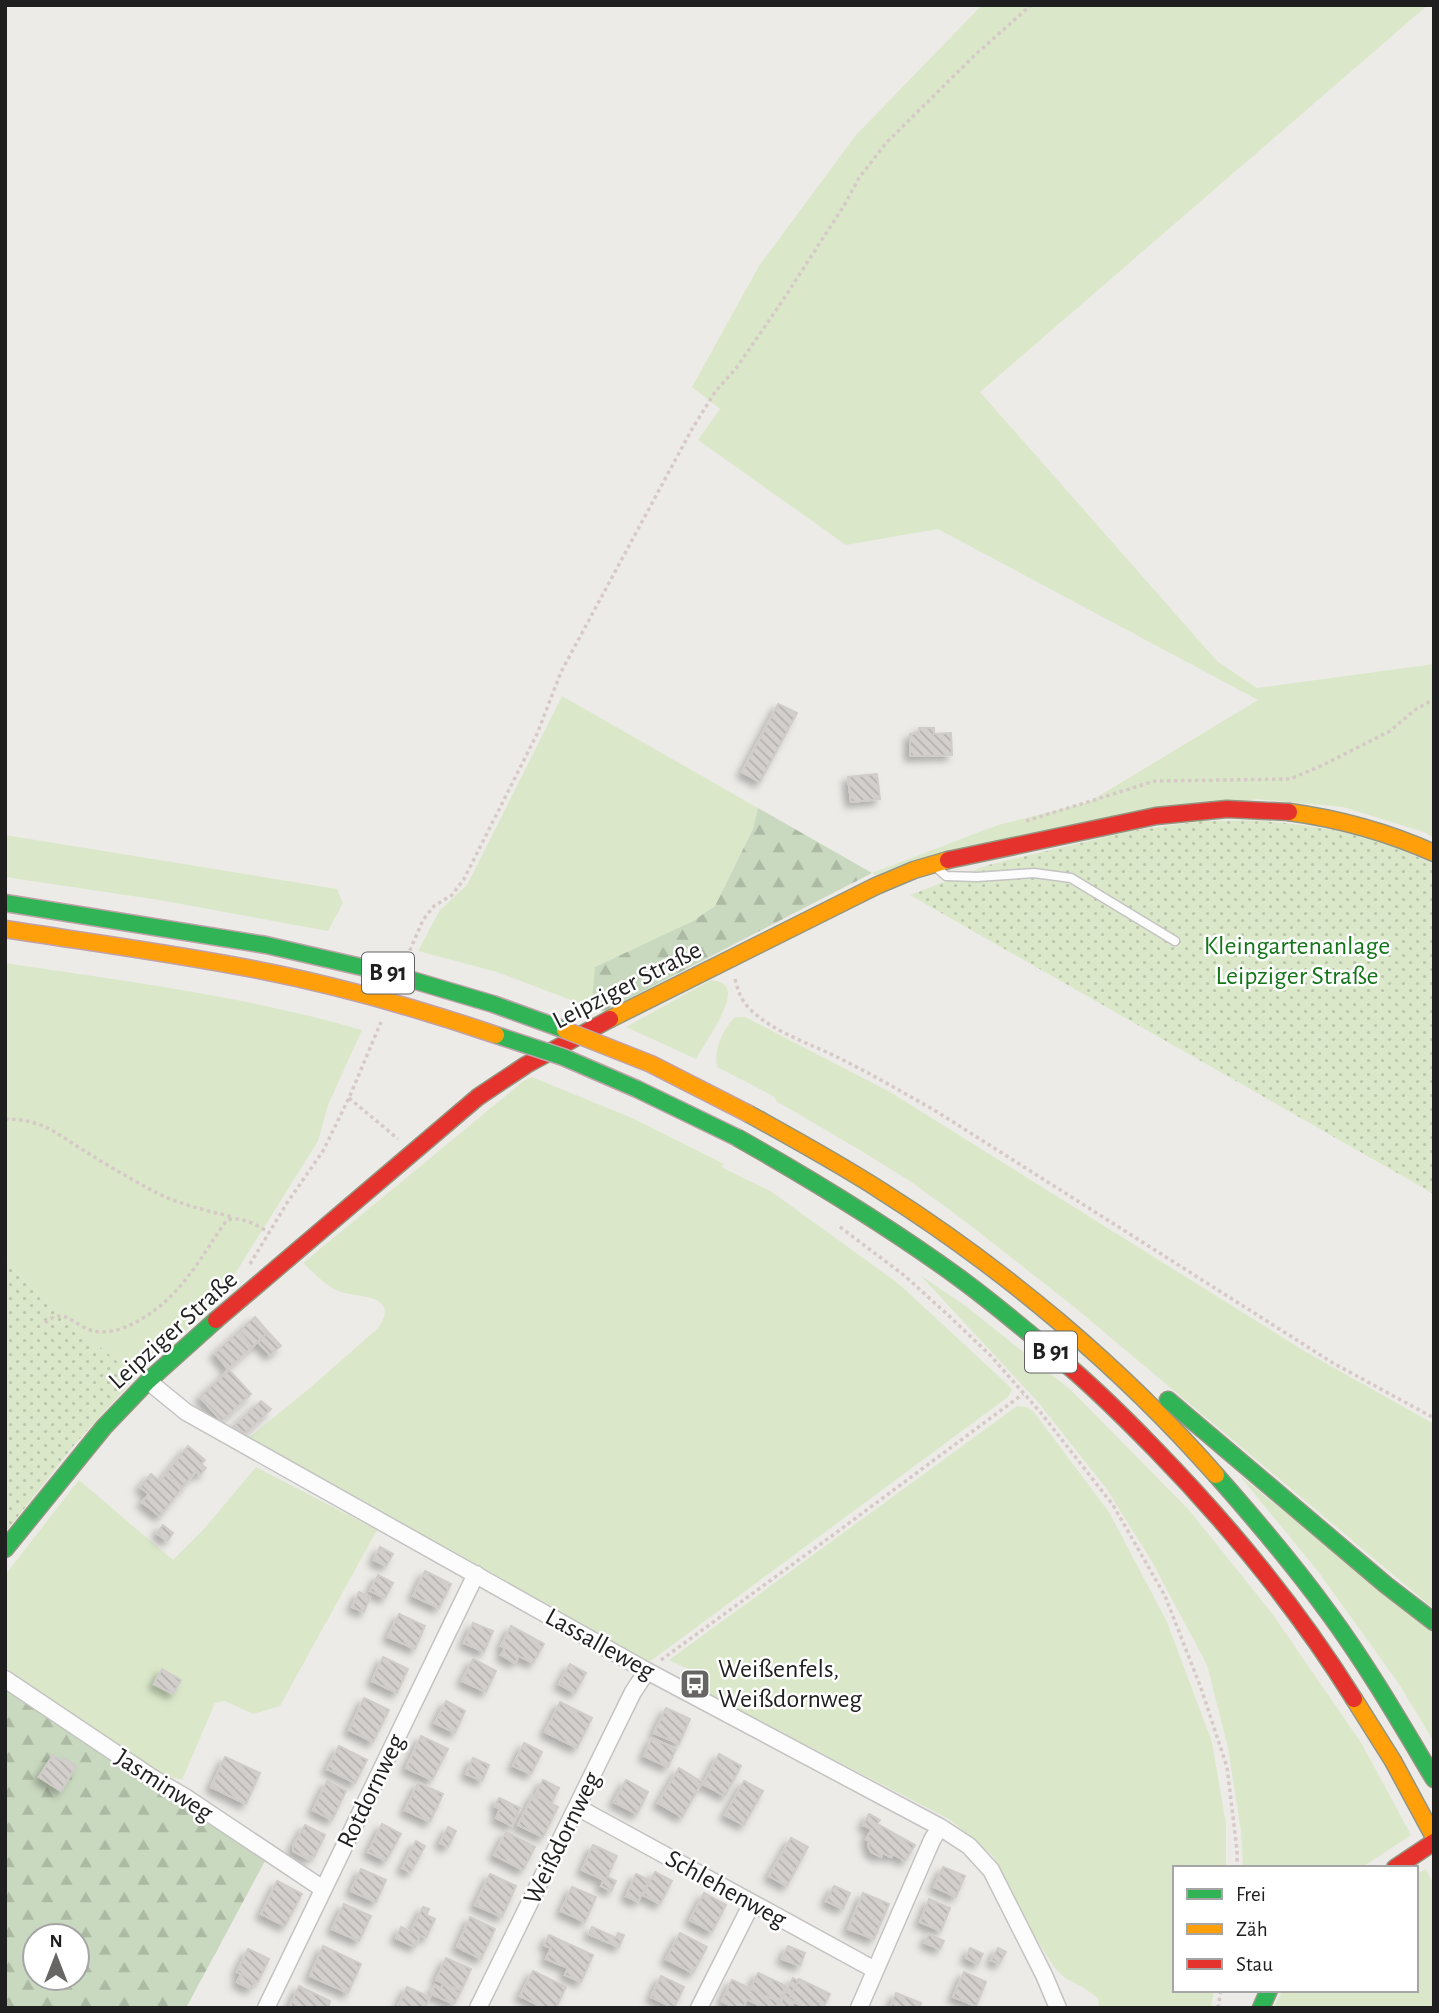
<svg xmlns="http://www.w3.org/2000/svg" width="1439" height="2013" viewBox="0 0 1439 2013" font-family="'Alegreya Sans',sans-serif">
  <style>
    .grass { fill: #dae8c9 }
    .forest { fill: url(#forest-firs); fill-rule: evenodd }
    .garden { fill: url(#garden-dots) }
    .building { fill: url(#building-back-hatch); stroke: #d0ccc9; stroke-width: 2; filter: url(#shadow) }
    .lines { fill: none; stroke-linecap: round; stroke-linejoin: round }
    .lane-casing { stroke: #c4c3c2; stroke-width: 11 }
    .street-casing { stroke: #c4c3c2; stroke-width: 19 }
    .fast-casing { stroke: #949581; stroke-width: 19 }
    .slow-casing { stroke: #949581; stroke-width: 19 }
    .jam-casing { stroke: #949581; stroke-width: 19 }
    .path { stroke: #d6c9c7; stroke-width: 3.5; stroke-dasharray: 3.5 3.5; stroke-linecap: butt }
    .lane { stroke: #fcfcfc; stroke-width: 8 }
    .street { stroke: #fcfcfc; stroke-width: 16 }
    .fast { stroke: #30b455; stroke-width: 16 }
    .slow { stroke: #ff9f0a; stroke-width: 16 }
    .jam { stroke: #e5322d; stroke-width: 16 }
    .fast-bridge-casing { stroke: #c0a1aa; stroke-width: 19; stroke-linecap: butt }
    .slow-bridge-casing { stroke: #c0a1aa; stroke-width: 19; stroke-linecap: butt }
    .fast-bridge { stroke: #30b455; stroke-width: 16 }
    .slow-bridge { stroke: #ff9f0a; stroke-width: 16 }
    .labels { text-anchor: middle; dominant-baseline: central; stroke-width: 5; stroke-linejoin: round; paint-order: stroke }
    .shield { fill: #fff; stroke: #626262; stroke-width: 2 }
    .shield-label { font-size: 24px; font-weight: bold; fill: #1f1f1f }
    .park-label { font-size: 26px; fill: #147519; stroke: #fff }
    .street-label { font-size: 26px; fill: #1f1f1f; stroke: #fff }
    .poi-label { font-size: 26px; fill: #1f1f1f; stroke: #fff; text-anchor: start }
  </style>
  <defs>
    <pattern id="forest-firs" width="22" height="20" patternUnits="userSpaceOnUse" patternTransform="scale(1.75)"><rect width="22" height="20" fill="#c9d9bf"/><path d="M5 1l3.5 6h-7zM16 11l3.5 6h-7z" fill="#acbaa4"/></pattern>
    <pattern id="garden-dots" width="8" height="8" patternUnits="userSpaceOnUse" patternTransform="scale(1.75)"><rect width="8" height="8" fill="#dae8c9"/><path d="M2 2h.1M6 6h.1" fill="none" stroke="#bbc7ac" stroke-width="1.8" stroke-linecap="round"/></pattern>
    <pattern id="building-back-hatch" width="6" height="6" patternUnits="userSpaceOnUse" patternTransform="scale(1.75)"><rect width="6" height="6" fill="#d2cfcc"/><path d="M-1 5l2 2M0 0l6 6M5-1l2 2" fill="none" stroke="#b4b1af"/></pattern>
    <filter id="shadow"><feDropShadow dx="-5" dy="5" stdDeviation="3.5" flood-color="#0004"/></filter>
  </defs>
  <rect width="100%" height="100%" fill="#edebe8"/>
  <path class="grass" d="M982,5H1428L980,392L1217,661L1257,688L1434,664V838L1424,832L1343,807L1257,799L877,876L872,873L998,825L1089,802L1258,700L938,529L846,545L698,440L720,409L692,387L759,266L856,135Z
    M562,696L758,808L753,829L715,906L693,921L595,967L603,1012L497,972L418,951L440,910L467,885Z
    M5,835L337,889L343,903L328,931L159,900L5,877Z
    M5,963C125,981 246,996 362,1030L328,1105L318,1141L218,1301L136,1377L64,1317L14,1270L5,1257Z
    M711,980C718,981 727,983 728,992C729,1010 705,1043 696,1059L626,1027Z
    M735,1017H745L890,1092L1306,1352L1434,1424V1609L1073,1306L966,1222L910,1181L858,1149L776,1101L775,1097L717,1067C714,1048 722,1031 735,1017Z
    M532,1077L632,1118L724,1164L721,1167L772,1192L899,1284L1006,1383L1012,1390L1008,1397L648,1663L248,1438L310,1388L378,1328C402,1293 356,1298 338,1291C326,1286 313,1272 303,1263L525,1080Z
    M920,1275L967,1307L1071,1390L1189,1510L1271,1612L1362,1744L1411,1835L1361,1868H1243L1241,1831L1228,1748L1207,1665L1151,1560L1106,1488L1037,1401Z
    M1017,1406L1026,1407L1033,1411L1109,1512L1167,1622L1212,1742L1226,1824V1868H1175V1990H1214L1211,2008H1099L1098,1998L1084,1988L1065,1978L1054,1967L1032,1932L993,1856L949,1819L701,1691L707,1678L669,1660Z
    M256,1467L377,1530L280,1706L253,1714L225,1701L215,1703L182,1780L152,1772L5,1667V1575L79,1480L173,1560L204,1529Z
    M1239,1475L1434,1633V1742L1399,1684L1317,1570Z
    M1426,1869L1434,1885V2008H1273L1283,1990H1416V1874Z"/>
  <path class="forest" d="M758,808L872,873L603,1012L592,999L595,967L693,921L715,906L753,829Z
    M5,1687L265,1861L186,2008H5ZM35,1936H77V1978H35Z"/>
  <path class="garden" d="M1200,821C1220,821 1240,820 1260,821C1316,824 1384,837 1434,865V1194L910,895L988,865L1131,831Z
    M5,1257L14,1270L64,1317L136,1377L75,1444L5,1533Z"/>
  <path class="building" d="M778,704L797,713L760,782L742,772Z
    M919,728H934V734L951,733L952,755L910,756V734H919Z
    M877,774L880,799L851,802L848,777Z
    M255,1317L268,1332L252,1347L239,1331Z
    M239,1331L252,1347L228,1369L215,1353Z
    M268,1332L281,1346L270,1355L258,1342Z
    M229,1370L251,1394L222,1421L200,1397Z
    M261,1401L271,1409L246,1433L233,1427Z
    M188,1446L205,1460L201,1464L206,1468L200,1475L196,1471L183,1487L166,1473Z
    M166,1473L183,1487L160,1516L142,1502L149,1494L140,1487L151,1474L160,1481Z
    M163,1525L173,1533L167,1541L157,1533Z
    M380,1547L393,1554L386,1566L374,1560Z
    M425,1571L451,1584L439,1608L413,1596Z
    M378,1575L393,1583L385,1598L370,1591Z
    M359,1592L370,1597L364,1612L352,1607Z
    M399,1614L425,1626L415,1649L388,1637Z
    M473,1623L493,1631L484,1652L464,1643Z
    M511,1626L544,1644L533,1663L519,1656L515,1663L501,1655L505,1648L501,1646Z
    M383,1657L408,1669L397,1693L372,1681Z
    M473,1659L496,1671L486,1692L462,1681Z
    M570,1664L586,1673L575,1693L559,1684Z
    M162,1669L181,1680L173,1694L154,1684Z
    M364,1698L389,1710L373,1742L349,1730Z
    M446,1701L465,1711L455,1733L435,1723Z
    M560,1702L592,1718L577,1748L545,1732Z
    M666,1708L690,1719L679,1744L654,1733Z
    M421,1736L448,1749L432,1780L406,1768Z
    M652,1738L676,1749L668,1767L644,1756Z
    M524,1743L542,1752L531,1774L513,1766Z
    M339,1746L367,1760L355,1783L327,1769Z
    M719,1754L741,1766L725,1796L703,1784Z
    M53,1755L62,1761L64,1758L76,1766L61,1791L39,1777Z
    M225,1757L260,1773L246,1804L211,1787Z
    M473,1758L489,1765L482,1781L466,1774Z
    M679,1768L702,1782L682,1817L658,1803Z
    M543,1780L559,1788L551,1804L535,1796Z
    M626,1780L648,1792L637,1814L614,1802Z
    M327,1781L346,1791L332,1820L313,1810Z
    M744,1781L763,1791L744,1825L725,1815Z
    M418,1783L443,1794L430,1822L405,1810Z
    M533,1795L558,1807L543,1837L518,1825Z
    M499,1798L520,1808L512,1826L496,1818L500,1809L495,1806Z
    M869,1814L880,1820L877,1824L915,1845L905,1861L893,1854L891,1857L883,1853L881,1857L871,1852L868,1845L870,1841L866,1839L872,1829L863,1825Z
    M382,1824L401,1834L386,1861L368,1852Z
    M305,1825L325,1835L314,1857L311,1856L308,1859L293,1851V1846Z
    M448,1827L456,1831L448,1847L440,1843Z
    M506,1832L535,1847L523,1870L494,1855Z
    M791,1838L808,1847L787,1886L769,1876Z
    M416,1841L425,1846L411,1872L402,1868Z
    M593,1845L617,1856L607,1877L616,1881L611,1891L601,1886L604,1880L582,1870Z
    M943,1867L965,1876L956,1897L934,1887Z
    M361,1869L386,1880L376,1902L351,1891Z
    M655,1872L672,1881L660,1904L643,1895Z
    M490,1874L516,1886L502,1917L475,1905Z
    M636,1874L649,1880L638,1902L626,1896Z
    M277,1881L302,1894L285,1926L261,1914Z
    M834,1886L850,1893L843,1909L826,1901Z
    M572,1887L596,1897L585,1922L561,1911Z
    M704,1893L726,1905L712,1932L690,1920Z
    M863,1893L889,1904L874,1939L848,1929Z
    M929,1899L950,1908L941,1931L920,1922Z
    M344,1904L371,1916L359,1941L332,1929Z
    M423,1907L429,1909L426,1915L435,1919L426,1938L411,1931Z
    M470,1917L495,1929L481,1959L457,1947Z
    M401,1927L420,1936L415,1947L396,1938Z
    M592,1927L616,1938L618,1933L624,1935L619,1947L589,1934Z
    M680,1933L707,1947L693,1973L666,1959Z
    M929,1934L944,1941L940,1949L925,1943Z
    M549,1935L593,1955L581,1982L565,1975L568,1968L546,1959L551,1948L544,1945Z
    M323,1946L361,1964L348,1993L310,1976Z
    M788,1946L805,1953L800,1966L782,1959Z
    M970,1948L983,1954L978,1964L966,1958Z
    M998,1948L1006,1952L999,1964L991,1960Z
    M248,1949L269,1959L258,1982L237,1972Z
    M446,1958L471,1969L461,1991L436,1980Z
    M533,1971L566,1987L556,2008H544L520,1996Z
    M964,1972L986,1982L976,2006L953,1997Z
    M758,1973L786,1986L779,2002L750,1989Z
    M241,1974L255,1981L251,1989L237,1982Z
    M661,1976L684,1987L674,2008L651,1997Z
    M793,1978L798,1981L789,1999L794,2002L791,2008H778Z
    M799,1979L830,1994L823,2008H806L789,1999Z
    M732,1980L779,2002L776,2008H765L747,1999L743,2008H735L722,2001Z
    M444,1983L461,1991L454,2004L431,1994L435,1985L441,1988Z
    M299,1986L330,2001L328,2008H289Z
    M407,1987L430,1997L425,2008H397Z
    M896,1993L921,2003L919,2008H890Z"/>
  <g class="lines">
    <g class="lane-casing">
      <path id="lane" d="M936,867L946,876L977,877L1034,873L1071,878L1175,941"/>
    </g>
    <g class="street-casing">
      <path id="street" d="M148,1381L186,1412L647,1671L940,1827L969,1846L991,1870L1044,1975L1058,2008
        M5,1679L151,1777L185,1797L323,1889
        M577,1807L875,1970
        M266,2008L476,1574
        M478,2008L633,1692L647,1671
        M699,2008L752,1903
        M859,2008L932,1840L940,1827"/>
    </g>
    <g class="fast-casing">
      <path id="fast" d="M738,1138C814,1181 888,1226 958,1277C991,1301 1023,1328 1054,1354
        M1168,1400L1386,1585L1434,1622
        M1216,1475C1255,1519 1293,1564 1328,1612C1367,1665 1400,1722 1434,1779
        M5,1549L104,1427L148,1381L216,1320
        M1261,2008L1269,1990"/>
    </g>
    <g class="slow-casing">
      <path id="slow" d="M1289,812C1340,819 1387,832 1434,853
        M610,1019L876,886L914,870L948,860
        M749,1114C794,1139 840,1164 883,1192C1004,1269 1121,1367 1216,1475
        M1354,1699L1393,1761L1434,1837"/>
    </g>
    <g class="jam-casing">
      <path id="jam" d="M948,860L1156,816L1227,809L1289,812
        M216,1320L478,1097L526,1065L610,1019
        M1054,1354C1090,1383 1123,1416 1155,1449C1229,1525 1298,1609 1354,1699
        M1395,1868L1434,1842"/>
    </g>
    <path class="path" d="M1026,821L1155,781L1290,779L1323,765L1390,731L1415,710L1434,699
      M407,957L423,920L434,906L452,895L464,879L537,734L561,672L692,429L715,392L737,367L781,303L845,204L859,178L886,143L975,55L1031,5
      M735,979C738,990 740,999 749,1008C772,1032 809,1043 839,1058C873,1075 906,1094 939,1113L1333,1363L1434,1418
      M349,1098L398,1139
      M5,1119C40,1119 55,1132 83,1150C107,1165 132,1180 157,1193C181,1205 208,1211 233,1217
      M840,1227L905,1276L948,1315L991,1356L1041,1413L1113,1505L1165,1596L1201,1688L1227,1767L1237,1850V1868
      M250,1264L287,1203L323,1151L349,1098L381,1022
      M45,1323C67,1303 75,1332 102,1332C115,1332 127,1327 138,1321C181,1297 199,1260 226,1221C240,1214 257,1226 269,1232
      M661,1660L833,1535L1023,1394
      M1218,2008L1221,1990"/>
    <use href="#lane" class="lane"/>
    <use href="#street" class="street"/>
    <use href="#fast" class="fast"/>
    <use href="#slow" class="slow"/>
    <use href="#jam" class="jam"/>
    <g class="fast-bridge-casing">
      <path id="fast-bridge" d="M5,903L266,945L392,974L493,1004L565,1030
        M496,1035L563,1057L637,1089L738,1138"/>
    </g>
    <g class="slow-bridge-casing">
      <path id="slow-bridge" d="M5,929C88,942 171,953 253,969C336,985 417,1008 496,1035
        M565,1030L651,1064L749,1114"/>
    </g>
    <use href="#fast-bridge" class="fast-bridge"/>
    <use href="#slow-bridge" class="slow-bridge"/>
  </g>
  <defs>
    <g id="bus-square" transform="scale(1.575)"><rect x="-9" y="-9" width="18" height="18" rx="4" fill="#676665" stroke="#fff"/><path d="M-5-6H5V4H4V6H2V4H-2V6H-4V4H-5ZM-3.5-4V0h7V-4ZM-3.5 1.2v1.5H-2V1.2ZM2 1.2v1.5H3.5V1.2Z" fill="#fff"/></g>
  </defs>
  <g fill-rule="evenodd">
    <use href="#bus-square" x="695" y="1684"/>
  </g>
  <g class="labels">
    <g class="shield">
      <rect x="362" y="952.5" width="52" height="41" rx="5"/>
      <rect x="1025" y="1331.5" width="52" height="41" rx="5"/>
    </g>
    <g class="shield-label">
      <text x="388" y="973">B 91</text>
      <text x="1051" y="1352">B 91</text>
    </g>
    <g class="park-label">
      <text x="1297" y="946">Kleingartenanlage<tspan x="1297" dy="30">Leipziger Straße</tspan></text>
    </g>
    <g class="street-label">
      <text transform="translate(627 985) rotate(-27)">Leipziger Straße</text>
      <text transform="translate(173 1330) rotate(-42)">Leipziger Straße</text>
      <text transform="translate(600 1644) rotate(29)">Lassalleweg</text>
      <text transform="translate(164 1785) rotate(33)">Jasminweg</text>
      <text transform="translate(371 1791) rotate(-64)">Rotdornweg</text>
      <text transform="translate(562 1838) rotate(-64)">Weißdornweg</text>
      <text transform="translate(726 1889) rotate(29)">Schlehenweg</text>
    </g>
    <g class="poi-label">
      <text x="718" y="1669">Weißenfels,<tspan x="718" dy="30">Weißdornweg</tspan></text>
    </g>
  </g>
  <rect width="1439" height="2013" fill="none" stroke="#1f1f1f" stroke-width="14"/>
  <rect x="1173" y="1866" width="245" height="126" fill="#ffffff" stroke="#a5a5a5" stroke-width="2"/>
  <rect x="1187" y="1889" width="35" height="10" fill="#30b455" stroke="#a5a5a5" stroke-width="2"/>
  <text x="1236" y="1901" font-size="21" fill="#1f1f1f">Frei</text>
  <rect x="1187" y="1924" width="35" height="10" fill="#ff9f0a" stroke="#a5a5a5" stroke-width="2"/>
  <text x="1236" y="1936" font-size="21" fill="#1f1f1f">Zäh</text>
  <rect x="1187" y="1959" width="35" height="10" fill="#e5322d" stroke="#a5a5a5" stroke-width="2"/>
  <text x="1236" y="1971" font-size="21" fill="#1f1f1f">Stau</text>
  <g transform="translate(56 1957)"><circle r="33" fill="#ffffff" stroke="#a5a5a5" stroke-width="2"/>
  <path d="M0-5L12 26L0 18L-12 26Z" fill="#676665"/>
  <text y="-10" font-size="19" font-weight="bold" text-anchor="middle" fill="#1f1f1f">N</text>
  </g>
</svg>
